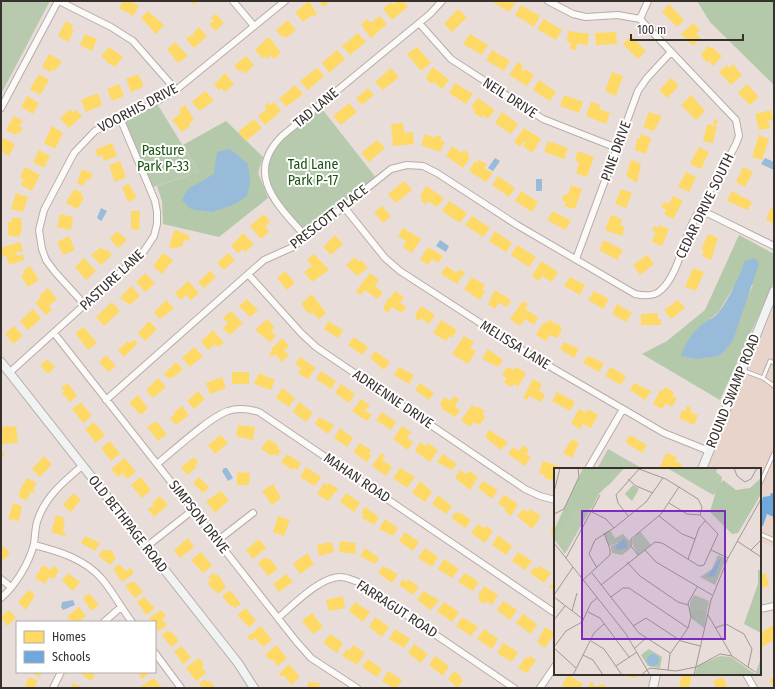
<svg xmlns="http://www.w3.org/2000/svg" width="775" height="689" viewBox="0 0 775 689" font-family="'Fira Sans Condensed',sans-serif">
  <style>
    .built { fill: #e9d4cc }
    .green { fill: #b8caae }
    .forest { fill: #b4c8aa; fill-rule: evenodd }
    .water { fill: #97bbd9 }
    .homes { fill: #ffd966 }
    .schools { fill: #6fa8dc }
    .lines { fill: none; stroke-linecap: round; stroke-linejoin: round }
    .service-casing { stroke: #b5ada9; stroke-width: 5 }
    .minor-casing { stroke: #b5ada9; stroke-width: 8 }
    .secondary-casing { stroke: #b5ada9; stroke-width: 10 }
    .path { stroke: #c4c0bf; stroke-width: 1.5; stroke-dasharray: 2 2; stroke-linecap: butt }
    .service { stroke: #fcfaf9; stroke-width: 3 }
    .minor { stroke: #fcfaf9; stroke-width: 6 }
    .secondary { stroke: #f1f3f3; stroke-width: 8 }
    .labels { text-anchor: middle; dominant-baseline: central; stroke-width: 4; stroke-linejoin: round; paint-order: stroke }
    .street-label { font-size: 14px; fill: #37302d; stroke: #fff }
    .park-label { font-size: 14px; fill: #195510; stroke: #fff }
    .inset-road { fill: none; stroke: #a19894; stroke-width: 1 }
    .view { fill: #7b2cbf; fill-opacity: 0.15; stroke: #7b2cbf; stroke-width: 2 }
    .inset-edge { fill: none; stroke: #37302d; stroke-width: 2 }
  </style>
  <rect width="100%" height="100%" fill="#e8ddd9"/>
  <path class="built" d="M774,307V547L760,541V469H707L713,449Z"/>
  <path class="green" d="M1,1H50L1,94Z
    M156,102L199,172L150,188L120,118Z
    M319,105L377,179L306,237L267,187L264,166L270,150Z
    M608,449L643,469H597Z"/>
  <path class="forest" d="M697,1H774V85L710,22Z
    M226,121L263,157L258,173L268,198L219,237L163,224L162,201L157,186L199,172L183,145Z
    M739,235L774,254V282L720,400L642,354L667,341L705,310ZM753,285C748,296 742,308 738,320C733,335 732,347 719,356L704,323L718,313L733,288Z"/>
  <path class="water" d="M230,149L248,164L250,182L247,196L233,205L212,212L191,209L182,200L188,189L214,174L217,152Z
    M495,158L500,161L493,171L488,168Z
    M765,158L774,162V170L761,164Z
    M536,179H542V191H536Z
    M101,208L107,211L102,220L101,221L97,218Z
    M440,240L449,246L446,252L436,246Z
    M755,258L759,264L733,340L725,351L719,356L696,359L681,356C686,342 692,332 704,323C709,319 716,317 719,312C730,297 738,279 745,261Z
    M224,468H227L233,478L228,481L222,471Z
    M73,600L75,605L63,610L61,607L62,602Z"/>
  <path class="homes" d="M123,1L132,2L139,6L133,16L119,8Z
    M189,1H199L194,5Z
    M309,1L317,14L314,17L312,15L303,22L295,12Z
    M319,1H330L323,7Z
    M398,1H403L408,7L392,20L383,9L391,2L393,5Z
    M491,1H514L516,2L509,12Z
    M669,4L684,20L677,27L662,12Z
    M521,5L540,16L534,27L515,15Z
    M458,9L467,17L452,32L444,24Z
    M148,11L164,25L156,34L141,18Z
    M216,14L224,23L215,31L209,24L214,21L211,18Z
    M380,16L387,24L371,38L361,25L367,19L371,23Z
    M544,19L562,30L556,40L537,29Z
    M288,20L296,30L286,38L283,35L282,37L276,30Z
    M66,21L73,25L71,29L74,30L68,42L58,36Z
    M693,23L700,30L696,34L701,38L693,46L681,34Z
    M199,27L207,36L194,48L186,39L191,35L193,36V33Z
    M568,31L589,34L588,45L577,44L576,50L570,49L571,43L567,42Z
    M616,32L617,44L596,45L595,33Z
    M358,33L366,42L350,55L342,46Z
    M85,34L97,39L92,51L80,45Z
    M470,34L488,45L482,55L463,44Z
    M631,36L646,51L638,59L623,44Z
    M267,38H270L281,53L274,59L271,55L267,59L265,56L262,58L255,50Z
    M175,42L188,56L178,63L167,49Z
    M708,46L710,48L712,47L722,56L713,66L709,61L706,62L701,54Z
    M109,47L123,57L115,67L106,62L107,61L101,56Z
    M417,47L431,63L421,71L407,54Z
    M337,50L345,59L329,73L322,63Z
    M492,50L510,61L504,71L486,60Z
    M49,54L62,61L55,71L52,69L50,72L42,67Z
    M246,56L254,65L245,74L242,70L240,72L234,66Z
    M518,62L523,66L521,69L524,71L526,69L534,75L527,86L509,75Z
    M733,64L742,75L731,85L719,72L727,65L729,68Z
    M433,67L449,80L442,89L434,82L432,84L426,79L428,77L426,76Z
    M317,68L324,76L308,90L300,81Z
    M391,68L399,77L383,90L375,82Z
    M612,72L623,76L616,96L605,91Z
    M225,73L234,84L225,92L221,88L219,90L214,85Z
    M39,74L49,80L40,95L30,89Z
    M138,74L143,84V87L131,92L126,79Z
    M671,78L679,86L667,98L659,90Z
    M539,80L556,92L550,101L533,90Z
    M455,83L473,94L466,104L449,93Z
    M119,84L124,96L112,101L107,89Z
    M747,84L759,97L750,105L738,93Z
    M295,85L303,94L286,107L279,99Z
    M368,88L374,95L362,105L356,98Z
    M205,91L214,100L200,111L192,102Z
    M98,93L102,105L86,112L81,100Z
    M564,95L583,102L579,113L560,106Z
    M691,95L705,111L696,120L681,105Z
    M27,96L39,103L33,114L21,107Z
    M478,98L495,110L488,119L483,115L481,118L473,112L475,110L471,107Z
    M269,102L271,105L274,102L281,111L265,125L258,116L267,109L265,106Z
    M591,102L601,105L599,109L610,113L606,124L586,116Z
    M349,103L357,112L341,125L333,116Z
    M185,105L194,119L189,124L190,126L182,132L172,120L181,113L179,110Z
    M70,109L73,113L76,110L82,116L69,128L60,118Z
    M771,110L773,120L768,121L770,128L759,130L755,114Z
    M502,112L518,124L511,134L495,123Z
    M649,112L662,116L654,131L643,127Z
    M14,116L23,121L19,126L23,128L19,134L16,132L15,135L6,130Z
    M254,119L262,128L246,141L238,132Z
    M714,119L718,120L717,124H713Z
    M403,123L404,133L413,132L414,144L393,146L391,124Z
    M707,124L717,126L713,143L703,141Z
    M52,126L63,133L55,149L44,143Z
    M524,128L541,139L532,153L523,146L526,143L524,141L520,147L514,142Z
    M425,134L435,138L436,135L442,137L440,140L445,142L440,152L421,145Z
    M641,134L651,138L646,154L635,150L637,138L639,139Z
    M759,135L769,139L762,160L752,157Z
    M3,138L15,144L9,156L1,151V142Z
    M377,140L385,148L369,162L361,153Z
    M548,141L568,148L564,159L544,152Z
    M112,143L117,156L104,161L102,155L98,157L95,150Z
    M452,146L462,153L464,150L469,153L467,156L470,158L463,168L446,156Z
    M699,147L709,152L701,169L690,164Z
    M39,150L50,156L44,168L33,162Z
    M578,151L594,157L587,177L576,173L579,162L575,161Z
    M479,160L487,164L484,168L493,173L486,182L469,171L475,161L477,163Z
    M631,160L641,164L637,183L626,176Z
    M120,161L126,177L115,182L109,165Z
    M25,167L40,175L32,191L21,185L24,179L20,177Z
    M743,167L753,172L745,187L736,182Z
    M82,169L93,174L90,180L87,179L83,186L77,183Z
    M686,172L696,177L689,192L678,187Z
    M498,176L515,188L509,197L492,185Z
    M404,181L412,190L396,203L388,194Z
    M129,184L137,198L128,202L122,187Z
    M571,185L582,189L575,209L564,206L566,202L562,200L564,194L568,195Z
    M426,186L444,198L437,207L428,201L426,205L421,201L423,198L420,196Z
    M74,189L82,193L81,195L84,197L78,209L66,203Z
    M621,189L632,193L626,208L615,204Z
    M521,191L538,202L532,212L515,201Z
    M732,191L752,202L748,210L727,201Z
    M16,193L28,197L23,212L11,209Z
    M673,196L683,201L673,219L664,214L666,210L661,207L664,202L669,204Z
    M449,201L467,213L460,223L442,211Z
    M382,206L391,216L383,223L374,213Z
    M771,207L774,209V224L766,220Z
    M131,211H140L139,230L131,229Z
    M553,211L571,221L565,230L547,220Z
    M60,214L73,217L71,230L57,227Z
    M264,214L270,222L265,226L269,232L261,239L250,226Z
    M611,215L622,219L620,225L625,227L622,236L605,230Z
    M472,216L490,228L483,237L465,225Z
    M12,218H21L22,230L19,237L8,235V222H12Z
    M659,225L669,229L662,246L652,242L656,232L652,231L654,226L658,228Z
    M403,228L421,239L412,253L403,247L406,241L398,236Z
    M176,230L190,236L188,241L184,240L182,247L178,246L177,249L169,247L174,231Z
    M117,231L127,240L118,248L110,239Z
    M495,231L512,243L506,252L489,241Z
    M243,233L254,244L246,252L243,249L238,253L231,246Z
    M708,234L718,238L711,260L702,256L704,251L701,250Z
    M335,235L343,244L331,255L323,247Z
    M69,236L75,250L63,255L57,242Z
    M604,240L623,250L617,260L599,250Z
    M20,242L23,251L16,252L17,256L23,254L24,260L9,265L6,255L2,257L1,248Z
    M517,245L536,257L529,267L511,255Z
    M101,247L105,251L107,249L112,255L101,265L91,255Z
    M428,247L443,256L438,263L432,259L428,265L420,259Z
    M163,253L173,260L162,274L153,266Z
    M228,253L235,260L224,270L217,263Z
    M314,254L329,270L312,282L304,272L312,266L307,260Z
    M647,255L654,264L640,275L633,265Z
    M355,257L359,262L361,260L368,268L357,276L346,265Z
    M84,258L96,271L86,280L75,267Z
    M541,261L558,272L552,282L542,276L539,281L532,276Z
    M30,266L39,280L28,287L21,276L24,274L23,271Z
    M446,266L457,273L459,269L465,272L457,284L441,274Z
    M693,268L704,272L696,291L685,287Z
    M210,271L216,277L204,288L198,282Z
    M285,271L295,283L287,290L277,278Z
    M145,273L155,283L145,292L136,282Z
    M370,273L379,280L375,286L383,293L377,299L365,290L361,295L356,291Z
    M472,277L485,285L482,289L485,291L480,300L464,289Z
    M570,277L585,285L580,295L564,286Z
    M188,281L199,293L191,300L186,295L181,300L175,293Z
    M131,286L140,296L130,305L120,298Z
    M48,288L57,299L49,306L52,310L46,315L35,303L41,298L39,296Z
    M495,290L511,300L507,307L499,303L495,309L488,304Z
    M395,291L404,297L400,303L406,306L402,313L392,307L388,313L383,309L388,298L391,297Z
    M594,291L609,299L603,309L588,300Z
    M312,294L326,313L319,319L312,312L309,314L301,304Z
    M247,299L258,310L250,317L239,306Z
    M166,300L174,308L160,319L154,312Z
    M678,300L685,308L671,319L664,310Z
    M523,301L528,304L525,309L538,317L534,325L525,319L520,326L510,319Z
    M112,302L120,311L104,326L96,317Z
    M617,304L632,313L626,322L612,314Z
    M421,306L435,315L429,324L421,318L419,321L415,319L417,316L415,315Z
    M33,309L41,318L28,330L20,321Z
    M231,311L243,323L230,335L223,328L228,323L223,318Z
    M658,313V320L661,319V325H641V314Z
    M267,319L275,328L271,331L276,336L270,342L255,330Z
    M441,320L457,330L452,338L449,336L446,341L433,333Z
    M549,320L561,326L560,327L562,330L557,338L550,335L546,341L536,335L544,322L547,323Z
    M149,321L157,329L145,341L138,333Z
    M328,321L343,330L338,338L324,329Z
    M14,326L23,336L13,344L5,334Z
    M84,327L97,343L88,350L75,333Z
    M213,330L224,343L218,347L215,344L208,350L201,342Z
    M464,336L474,342L470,348L476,351L468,364L452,354Z
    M354,337L368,347L362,355L348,345Z
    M282,338L289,346L284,351L289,355L282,362L275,354L272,357L269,354L272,351L271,349Z
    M134,340L138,343L124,357L118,350L128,341L130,343Z
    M564,342L579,349L574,358L560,349Z
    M194,347L203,356L190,367L182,358Z
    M488,349L503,360L498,367L482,359Z
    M375,351L390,362L384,370L370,358Z
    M106,355L116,366L108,372L99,362Z
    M587,356L604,363L599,372L583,363Z
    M300,357L316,368L308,379L298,373L301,368L295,364Z
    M47,359L55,367L48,374L40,366Z
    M176,362L183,369L173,378L172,376L169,379L164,374Z
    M399,367L414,375L409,384L394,375Z
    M507,367L514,370L516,367L526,373L518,387L513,384L512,387L504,383L507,378L502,376Z
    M610,367L626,376L621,385L605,376Z
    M321,371L336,381L331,389L316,379Z
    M232,372H249V384H232Z
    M259,373L275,380L271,390L254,384Z
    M222,377L226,388L210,394L206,383Z
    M158,378L166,387L153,398L146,390Z
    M533,379L542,384L539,391L545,394L541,402L529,396L527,400L523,398Z
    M68,383L77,396L70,402L62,393L64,391L61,388Z
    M420,383L434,393L429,400L415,390Z
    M634,383L651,391L645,400L630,390Z
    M341,384L355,394L349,403L335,393Z
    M665,387L674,392L672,396L677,398L672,407L666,403L662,409L653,404L661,389L663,391Z
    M282,388L295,398L289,407L276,398Z
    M198,391L205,399L194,409L187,401Z
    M557,392L575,402L570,411L552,401Z
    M138,395L148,408L141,415L129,403Z
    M454,396L459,399L455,406L460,410L455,417L442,409V406L440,404L444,397L450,401Z
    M361,399L370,405L365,411L372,415L367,421L352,411Z
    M81,402L92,416L83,423L72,409Z
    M299,402L313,413L306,422L293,412Z
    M472,405L476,408L477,406L485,411L483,414L485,418L479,425L474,422L470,427L461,420Z
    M182,406L189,415L176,425L170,418L175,414L174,412Z
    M687,406L692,408L690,412L698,415L694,425L679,418L682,410L685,411Z
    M579,409L586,413L588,409L598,415L591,428L583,424L580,429L571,423Z
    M382,412L396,422L391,430L376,420Z
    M319,417L334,425L328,434L315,424Z
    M156,421L167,434L158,441L147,427Z
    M94,422L105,435L96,443L85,429Z
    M238,425L255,427L253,440L236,436Z
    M16,426L18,443L2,444L1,427Z
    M402,426L411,432L407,438L413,442L408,450L393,439Z
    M340,428L353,438L347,447L334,438Z
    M489,430L508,442L501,450L485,437Z
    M221,435L228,443L215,454L208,445Z
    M630,435L647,445L642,453L625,442Z
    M268,439L279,446L277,448L281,451L277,456L273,454L272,456L261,449Z
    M572,439L579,443L572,458L563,453Z
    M110,441L120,454L111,461L101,448Z
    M420,442L426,446L428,443L438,450L430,462L415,451Z
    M360,443L371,450L369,454L371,456L367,462L353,452Z
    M523,445L529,450L526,454L531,457L525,466L508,454L513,447L519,451Z
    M1,451L5,454L1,459Z
    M381,453L385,455L382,459L392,467L386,476L372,466Z
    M666,453L677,457L675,461L682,464L680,469H666L660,467Z
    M287,454L301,463L297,470L293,468L292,470L281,462Z
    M443,454L457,464L452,470L437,462Z
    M44,456L52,464L40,477L32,469Z
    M194,457L198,463L195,465L197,467L187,475L181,467Z
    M125,458L136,472L127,479L123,473L118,477L111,469Z
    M543,461L561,467L560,469H555V481L544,478L545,475L539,473Z
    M306,467L321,477L315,486L300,477Z
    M400,468L415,477L407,488L393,478Z
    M460,470L466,474L469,471L478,477L470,490L455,478Z
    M237,472L250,473L249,485H237Z
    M141,477L151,490L142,498L131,485Z
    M199,477L209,487L203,493L193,483Z
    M27,478L37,483L33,489L35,491L33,493L31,492L26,501L18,496L21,492L19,491Z
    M420,481L432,492L425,502L412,493Z
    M483,481L498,490L492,499L478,488Z
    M324,483L327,485L329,483L338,489L328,501L317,494Z
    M273,484L281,498L272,505L262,491Z
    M221,491L229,500L215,513L206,501Z
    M73,493L81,500L71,512L63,505Z
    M346,493L360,503L354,512L340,502Z
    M438,495L452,506L446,514L432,504Z
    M504,495L518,504L511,516L505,511L506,509L498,503Z
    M160,496L168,505L154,517L148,509L154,505L152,503Z
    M13,503L22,506L19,521L8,519Z
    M365,507L379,517L374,525L362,518L364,515L361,513Z
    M523,509L528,512L530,509L541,516L532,529L517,516Z
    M456,512L459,514L460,512L471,520L465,528L451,518Z
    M56,515L64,518L63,522L65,523L63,531L67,535L64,536L51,532Z
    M278,516L290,520L284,536L273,532Z
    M385,519L398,528L393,536L379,529Z
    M478,524L484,528L486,526L493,531L485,543L471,533Z
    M555,526V546H554L551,527Z
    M405,532L419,542L413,551L399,541Z
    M498,535L512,546L506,555L492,545Z
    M85,536L100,543L95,551L81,543Z
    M188,538L194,547L180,558L174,550Z
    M259,539L266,548L253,559L246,550Z
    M340,541L356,543L355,554L339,552Z
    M332,542L334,552L319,556L317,545Z
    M1,545L10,552L4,560L1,558Z
    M365,548L379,558L375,564L360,556Z
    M425,548L438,557L432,567L418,558Z
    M104,549L107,551L111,550L116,558L110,565L98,555Z
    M201,552L212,566L203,573L191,560Z
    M518,552L532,561L525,570L512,561Z
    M307,553L314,564L300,574L293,564Z
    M265,557L267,560L269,558L278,569L268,576L258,563Z
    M444,559L459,569L452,578L438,569Z
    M119,564L126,571L131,568L134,573L122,582L113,569Z
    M43,565L51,570L53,566L59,570L54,579L49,577L45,584L35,578Z
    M383,566L398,574L392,583L378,573Z
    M540,566L551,573L544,583L530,573L534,567L538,569Z
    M68,573L80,582L73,591L62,581Z
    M214,573L216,576L218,574L226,587L218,594L207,583L211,580L208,577Z
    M465,573L479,582L473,591L458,582Z
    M766,573L769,586L760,588V574Z
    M286,574L293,582L279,592L273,584Z
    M403,579L406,582L408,579L419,587L413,595L399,585Z
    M555,580V591L549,587Z
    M132,581L133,583L135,582L143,592L135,598L125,586Z
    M484,586L498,595L492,605L485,601L484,604L478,600L480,597L478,596Z
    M29,590L35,595L26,610L18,602Z
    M230,590L241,604L235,608L232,605L231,607L222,596Z
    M423,591L439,600L431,610L417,600Z
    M89,593L99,605L91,611L83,598Z
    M343,596L345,608L329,611L326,600Z
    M144,597L155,608L146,615L137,602Z
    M503,601L517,610L510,620L497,610Z
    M355,602L370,612L363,622L349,611Z
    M444,602L459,612L452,622L437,611Z
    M79,607L86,616L79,622H72L67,617Z
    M246,608L256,621L249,627L237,615Z
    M9,610L16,618L7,626L1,617Z
    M161,610L166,616L162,619L167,625L159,631L155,626V622H152L149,618Z
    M312,613L323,627L313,634L302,621Z
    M523,614L537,624L531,634L516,623Z
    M375,617L389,627L382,637L369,627Z
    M462,617L478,627L471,636L456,626Z
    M774,625V640L760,648V633Z
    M261,626L272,640L263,647L255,638L251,641L247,637Z
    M545,627L555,633L545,648L537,642Z
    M395,629L410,639L404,648L389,639Z
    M484,629L498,639L492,649L477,639Z
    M168,630L171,633L172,632L179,641L171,647L162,635Z
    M330,634L343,643L337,653L323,643Z
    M503,643L518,652L512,662L497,653Z
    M414,644L428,654L421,663L408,653Z
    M276,645L287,658L278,666L272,659L270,660L265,655Z
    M353,645L365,653L357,665L342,656L347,649L349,651Z
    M182,646L191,658L183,664L174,651Z
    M435,656L449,666L443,676L429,665Z
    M530,656L536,660L527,673L518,668L526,657L528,658Z
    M199,658L204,665L202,667L206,673L196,681L186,668Z
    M368,659L382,669L377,677L362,667Z
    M289,664L300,677L291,685L284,675L282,677L279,674Z
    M388,671L402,680L397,688H393L382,681Z
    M454,671L462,677L460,679L463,681L458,688L448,679Z
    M29,672H42L40,677Z
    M78,672H90L95,675L91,681Z
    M137,672H149L150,673L142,679Z
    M625,674H637L636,678L625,676Z
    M682,674H692L689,688H679Z
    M568,675L583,684L580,688H566L562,685Z
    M29,677L38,681L34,688H24Z
    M723,677L728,688H716L713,681Z
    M774,677V688L769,680Z
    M154,678L162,688H143L141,686Z
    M205,679L207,682L209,681L211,683L212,682L215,688H202L199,684Z
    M308,682L320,683L319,688H307Z
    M590,682L594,683L593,686H598L599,684L606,685L605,688H588Z
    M73,683L83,688H71Z"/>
  <path class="schools" d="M771,493L774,494V517L767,514L763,526L760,525V502L762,501L763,497L770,496Z"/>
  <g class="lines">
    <g class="service-casing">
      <path id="service" d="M742,370L763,378L774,386
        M763,378L770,361L774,363
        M760,484L774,453
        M760,534L774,540"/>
    </g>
    <g class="minor-casing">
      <path id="minor" d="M59,1L111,27L133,41L176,90
        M233,1L254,26
        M640,19L648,1
        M419,23L451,59L543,119L617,148
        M1,108L58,1
        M344,207L385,258L400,271L525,352L623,409L664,433L709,451
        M701,210L774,246
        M306,237C279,206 243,175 282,136L430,14L442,1
        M576,259L638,91L647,78L671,52
        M248,274L301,333L316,347L525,489L540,496L555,500
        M85,305L55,272L46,260L42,249L39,230L44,210L74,153L95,131L150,105L176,90L285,1
        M54,333L296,641L311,658L357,688
        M9,373L144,251L154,236L157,224V212L155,201L120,118
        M106,400L264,260L293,247L391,169L407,165L423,166L437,173L517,225L635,294C644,296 654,297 661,290C677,276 683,243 692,224C706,197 722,171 736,144L739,136L736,120L640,19L618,15L586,17L573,14L548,1
        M157,464C173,451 211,416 228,411C239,407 249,409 259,412L555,613
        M588,469L623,409
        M217,541L253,513
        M34,545C58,551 85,559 102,579C113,592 121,608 132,622
        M146,547L193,510
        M1,579L11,587
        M1,598C16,585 29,563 34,544C35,537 35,529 37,522C44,498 63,482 82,466
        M760,609L774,606
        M278,618C293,605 320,577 340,577C347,577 352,580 358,582L514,688
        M104,622L121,607
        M155,653L181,688
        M746,674L754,688
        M53,688L61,672
        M540,688L555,666"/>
    </g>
    <g class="secondary-casing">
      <path id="secondary" d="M1,362L238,663L254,688
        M702,469L774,291
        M653,688L656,674"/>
    </g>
    <path class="path" d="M1,74L40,1"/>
    <use href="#service" class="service"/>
    <use href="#minor" class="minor"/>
    <use href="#secondary" class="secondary"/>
  </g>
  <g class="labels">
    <g class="street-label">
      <text transform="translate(510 98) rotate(33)">NEIL DRIVE</text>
      <text transform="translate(138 108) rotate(-28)">VOORHIS DRIVE</text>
      <text transform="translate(316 108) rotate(-40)">TAD LANE</text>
      <text transform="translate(616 151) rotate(-70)">PINE DRIVE</text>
      <text transform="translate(705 206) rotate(-64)">CEDAR DRIVE SOUTH</text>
      <text transform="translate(329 217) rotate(-38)">PRESCOTT PLACE</text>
      <text transform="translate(112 280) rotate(-43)">PASTURE LANE</text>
      <text transform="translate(515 345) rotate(32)">MELISSA LANE</text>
      <text transform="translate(733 391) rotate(-68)">ROUND SWAMP ROAD</text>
      <text transform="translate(393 399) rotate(34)">ADRIENNE DRIVE</text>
      <text transform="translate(357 478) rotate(34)">MAHAN ROAD</text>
      <text transform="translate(199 517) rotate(52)">SIMPSON DRIVE</text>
      <text transform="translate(128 524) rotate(52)">OLD BETHPAGE ROAD</text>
      <text transform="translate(397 609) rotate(33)">FARRAGUT ROAD</text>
    </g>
    <g class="park-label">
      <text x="163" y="150">Pasture<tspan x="163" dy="16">Park P-33</tspan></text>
      <text x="313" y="164">Tad Lane<tspan x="313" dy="16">Park P-17</tspan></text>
    </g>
  </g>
  <g transform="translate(554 468)">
    <rect width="207" height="207" fill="#e8ddd9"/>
    <path d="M29,0H70L45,26L11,86L0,71V62ZM113,0H164L162,4L168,9L166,22L159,27ZM56,62L64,75L55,78L50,65ZM86,63L97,77L84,87L77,73ZM140,127L155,133L153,143L145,140L136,142V134ZM166,188L177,189L201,206L207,190V207H141L143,198Z" fill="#b8caae"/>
    <path d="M29,0H70L56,16L45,24L38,40L29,43L27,36L16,46L12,56L2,67L5,73L2,72L0,64L23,19ZM207,10V26L203,33L184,65L178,66L156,44L162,23L169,12L182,22L196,20ZM79,17L85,21L78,33L71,26ZM69,66L76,73L77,80L68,87L58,85L57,78L64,75L61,70ZM164,87L172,91L161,117L146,109L158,101ZM204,102H207V165L190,156L204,116ZM145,140L153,143L150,160L137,150L136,142ZM95,181L108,189L106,200L94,198L87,187ZM156,194L154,207H142L144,199ZM186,197L199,207H183Z" fill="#b4c8aa"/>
    <path d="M70,71L73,74V80L63,82L62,78ZM167,91L161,108L153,109L165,92ZM93 192a6 6 0 1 1 12 0a6 6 0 1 1-12 0Z" fill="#97bbd9"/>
    <path class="inset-road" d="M180,0L183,8L191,14L197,11L203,0M74,11L82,18L99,25M0,24L6,0M38,44L52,51L60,60M0,46L10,41L25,9L24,0M74,48L64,35L62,27L85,1L112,11L144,31L148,39L146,47M105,48L128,66L141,71M183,73L207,89M0,75L72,166L96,207M91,82L102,94L158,127M157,82L174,90M197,82L207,72M84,87L77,78V71L107,46L125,19M12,90L46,27M134,91L145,60L151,53M73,94L86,108L124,134L134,137M43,100L35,86L41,72L60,60L92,34L109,10M38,105L85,165L116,185M29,112L56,87V81L50,65M47,117L101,74L108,75L145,98L150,97L164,66L146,47L133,46L115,35M0,127L19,99M0,129L30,152M57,129L69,120H75L134,160M18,143L23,125M34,144L46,150L75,189M154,147L178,188L201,204M0,152L11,138M79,158L92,150L127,173L146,178M161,160L172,156L190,166L198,181L194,199M37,173L50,181L68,207M0,179L12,163L28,154L37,135L43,130M0,180L22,200M81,180L92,170M29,187L39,192L49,207M62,198L83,184M114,202L116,186L134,160L137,149L134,135L143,119M19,207L40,165L50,156M87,207L96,200L122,203L142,199L166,186L178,188M140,207L157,132L174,90L207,31"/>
    <path class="view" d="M28,43H171V171H28Z"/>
    <rect width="207" height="207" class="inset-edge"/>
  </g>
  <rect width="775" height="689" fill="none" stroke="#37302d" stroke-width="4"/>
  <rect x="16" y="621" width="140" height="52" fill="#ffffff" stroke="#afacab"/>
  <rect x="24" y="631" width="20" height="12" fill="#ffd966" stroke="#afacab"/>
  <text x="52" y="641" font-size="12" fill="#37302d">Homes</text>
  <rect x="24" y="651" width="20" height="12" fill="#6fa8dc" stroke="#afacab"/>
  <text x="52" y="661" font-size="12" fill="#37302d">Schools</text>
  <path d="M631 34v6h112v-6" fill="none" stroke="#37302d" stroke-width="2"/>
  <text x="637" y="34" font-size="12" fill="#37302d" stroke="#ffffff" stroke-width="3" paint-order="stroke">100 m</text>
</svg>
